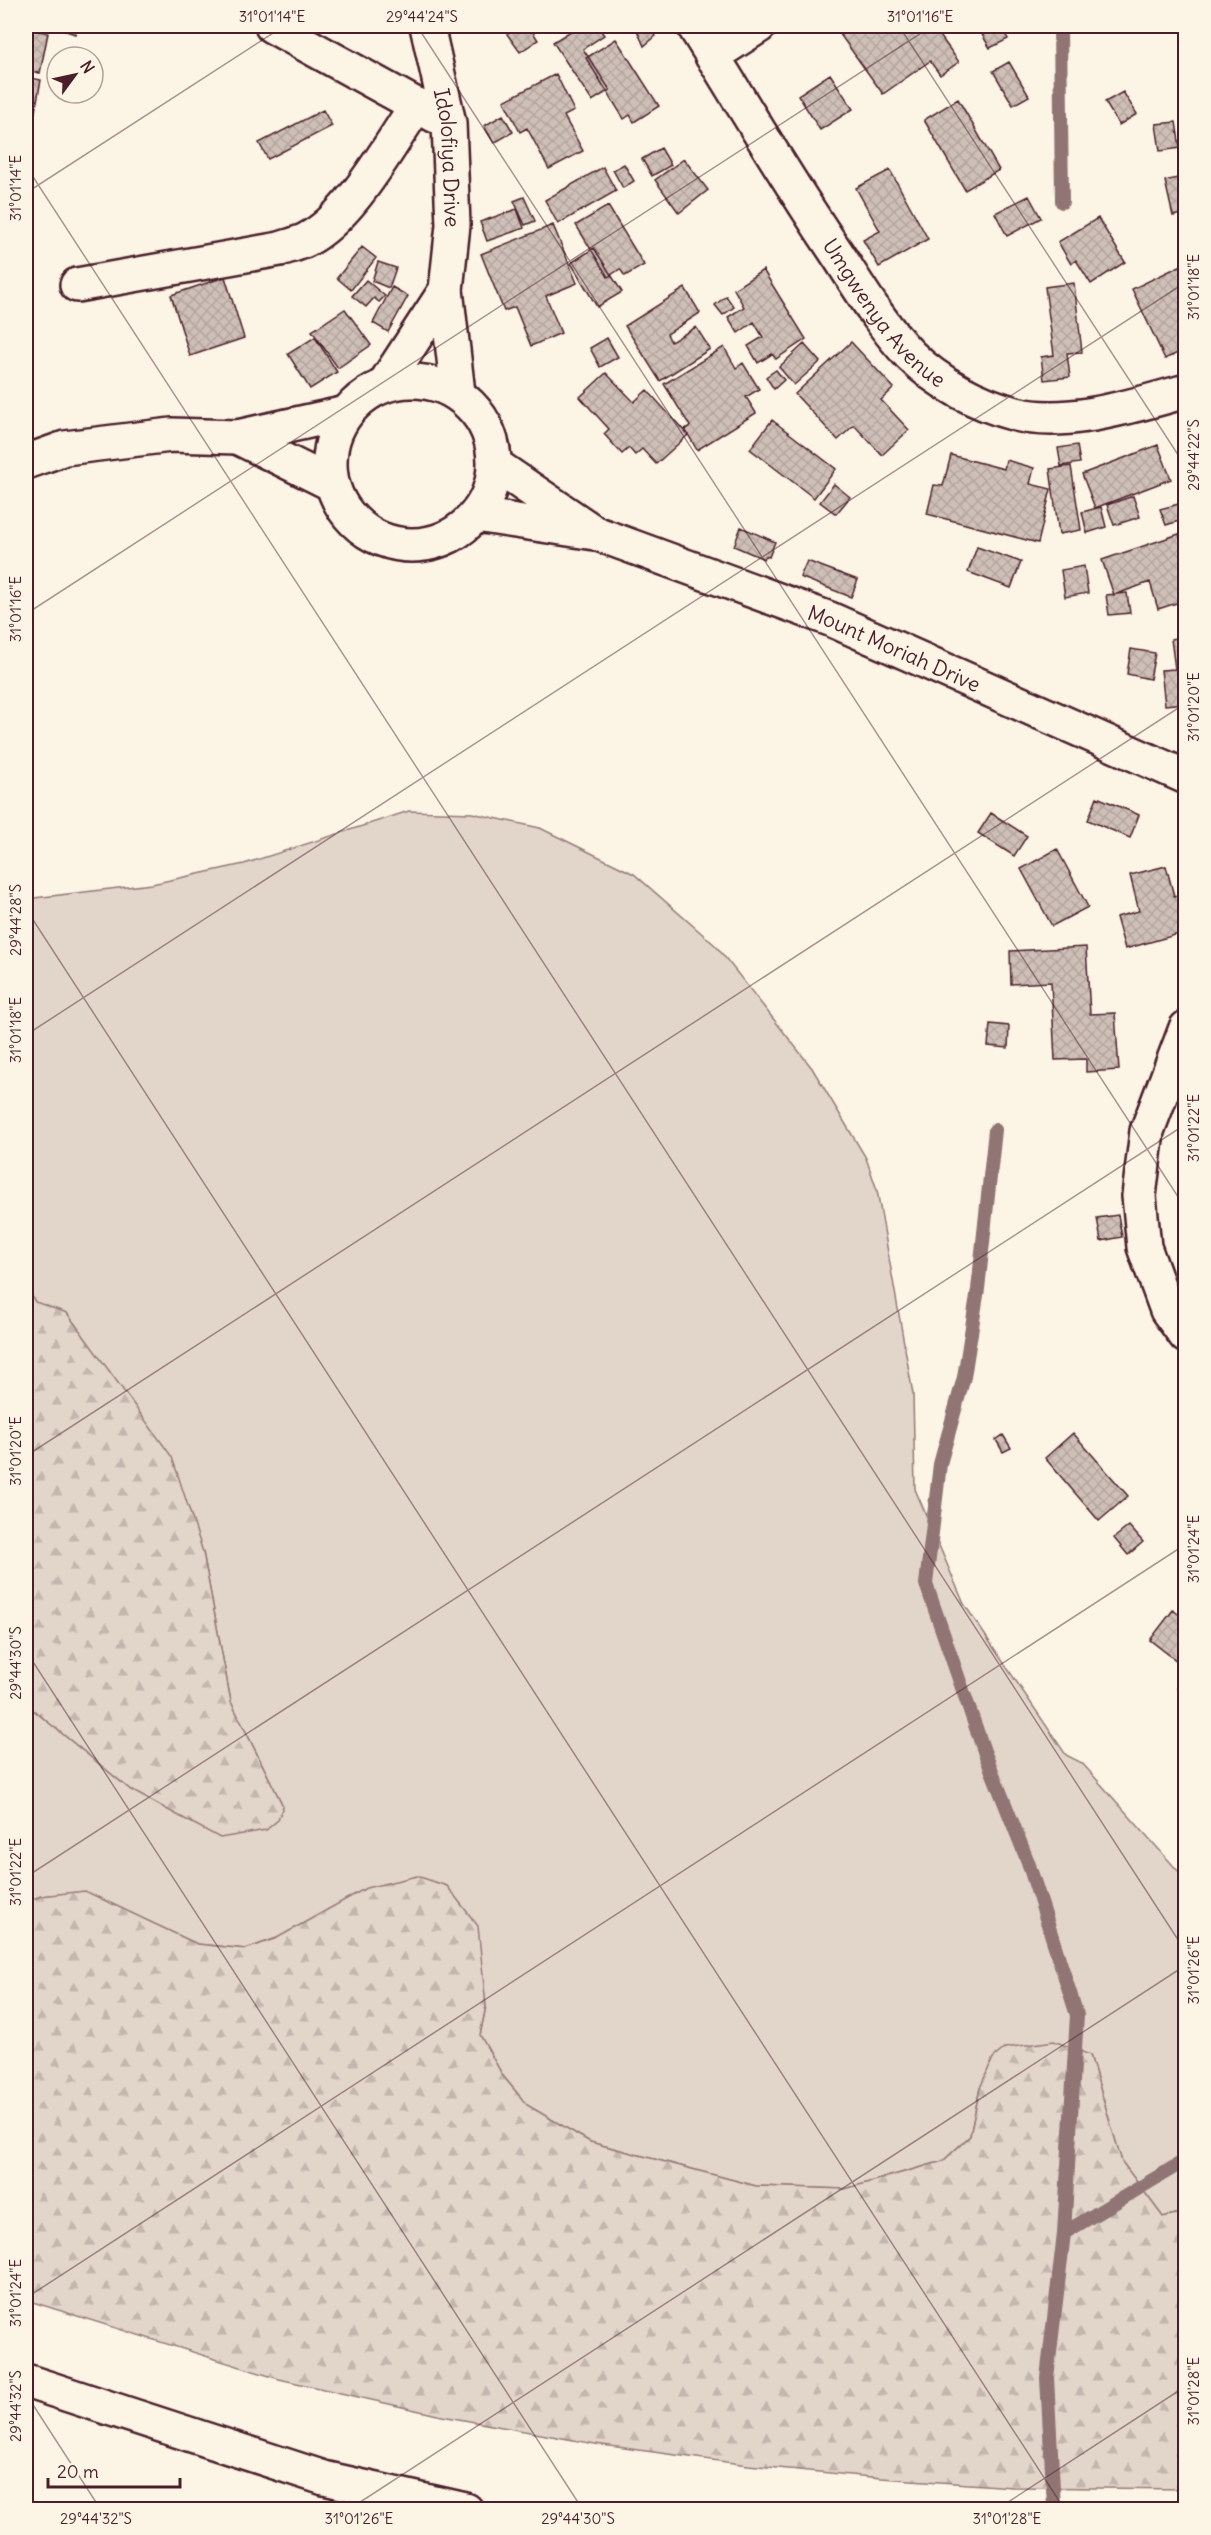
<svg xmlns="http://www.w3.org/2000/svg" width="1211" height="2535" viewBox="0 0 1211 2535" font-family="Delius,sans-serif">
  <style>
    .green { fill: #e2d5ca; stroke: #967a7a; stroke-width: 1.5 }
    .forest { fill: url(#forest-firs); stroke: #967a7a; stroke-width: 1.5 }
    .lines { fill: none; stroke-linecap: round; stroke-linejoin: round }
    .stream { stroke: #917474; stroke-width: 14 }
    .building { fill: url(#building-cross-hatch); stroke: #4a1f2b; stroke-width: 1.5 }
    .minor-casing { stroke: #4a1f2b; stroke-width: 38 }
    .major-casing { stroke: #4a1f2b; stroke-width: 38 }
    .minor { stroke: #fcf5e5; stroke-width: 33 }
    .major { stroke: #fcf5e5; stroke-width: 33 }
    .ticks { fill: none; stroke: #4a1f2b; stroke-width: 1.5; stroke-opacity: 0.45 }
    .labels { text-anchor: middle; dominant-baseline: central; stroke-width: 6; stroke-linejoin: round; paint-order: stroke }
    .street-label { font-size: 21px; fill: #4a1f2b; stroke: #fcf5e5 }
    .neatline { fill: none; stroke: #4a1f2b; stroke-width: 2 }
    .ticks-label { font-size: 15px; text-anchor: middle; fill: #4a1f2b }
  </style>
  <defs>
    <pattern id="forest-firs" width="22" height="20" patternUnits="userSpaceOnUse" patternTransform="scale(1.5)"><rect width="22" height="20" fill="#e2d5ca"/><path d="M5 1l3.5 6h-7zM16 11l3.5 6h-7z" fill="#c3b6ae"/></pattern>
    <pattern id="building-cross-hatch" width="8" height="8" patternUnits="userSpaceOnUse" patternTransform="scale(1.5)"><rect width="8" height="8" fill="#cfc0b7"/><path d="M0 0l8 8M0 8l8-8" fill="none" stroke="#b3a59e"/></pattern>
  </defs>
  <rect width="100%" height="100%" fill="#fcf5e5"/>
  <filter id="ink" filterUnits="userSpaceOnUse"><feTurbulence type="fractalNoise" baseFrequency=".0167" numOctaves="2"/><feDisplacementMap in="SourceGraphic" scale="12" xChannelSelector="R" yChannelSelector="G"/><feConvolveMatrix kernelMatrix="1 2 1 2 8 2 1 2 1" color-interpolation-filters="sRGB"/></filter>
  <g filter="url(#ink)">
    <path class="green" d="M409,811L472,813L540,828L634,874L716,946L812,1068L866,1158L877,1190L913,1394L915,1489L964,1604L1066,1755L1082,1763L1179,1872L1185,1871V2212L1163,2217L1122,2162L1090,2055L980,2088L970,2136L943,2161L845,2189L756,2186L590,2142L527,2105L503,2076L480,2035L486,2006L277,1938L246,1949L197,1944L85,1892L41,1896L26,1902V1704L131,1790L283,1806L231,1702L203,1552L67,1314L35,1302L26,1286V899L152,884L244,864Z"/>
    <path class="forest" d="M26,1286L35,1302L67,1313L172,1457L203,1552L231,1702L283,1806L278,1820L266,1830L220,1838L131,1790L26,1704Z
      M417,1876L447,1886L478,1926L486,2006L480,2035L503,2076L527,2105L590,2142L756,2186L845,2189L943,2161L970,2136L980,2088L993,2058L1005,2048L1054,2041L1090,2055L1122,2162L1163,2217L1185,2212V2489L1013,2487L881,2478L748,2465L595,2444L442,2416L279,2379L26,2300V1902L41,1896L85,1891L197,1944L246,1949L277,1938L366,1888Z"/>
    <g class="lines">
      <path class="stream" d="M1060,26L1062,202
        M995,1130L978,1289L964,1377L940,1464L926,1584L984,1751L1028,1862L1077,2015L1064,2233L1047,2378L1054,2507
        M1064,2233L1186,2160"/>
    </g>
    <path class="building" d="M52,26H78L75,34Z
      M520,26H529L538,40L520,52L507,34Z
      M579,26H598L604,35L583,49L610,90L592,101L553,42Z
      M639,26H648L656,36L644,46L636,28Z
      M834,26H933L959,62L940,75L930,61L883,94Z
      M991,26H1001L1008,39L990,48L980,31Z
      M26,28L48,33L40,73L26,70Z
      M616,39L659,106L634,122L630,115L624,119L586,58Z
      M1009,62L1029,96L1013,105L993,71Z
      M556,74L574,111L564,116L583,151L549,169L527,128L520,132L504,101Z
      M830,74L853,109L820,130L798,95Z
      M26,77L41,80L34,117L26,115Z
      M1123,92L1137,114L1119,125L1105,102Z
      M958,99L999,170L965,190L924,120Z
      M1186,102V139H1184L1180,103Z
      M323,110L332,126L268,159L259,143Z
      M503,115L513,132L494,143L484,126Z
      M1176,122L1180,148L1160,151L1156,124Z
      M661,148L671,165L652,176L642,159Z
      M684,159L708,190L679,213L655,180Z
      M624,164L634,181L623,188L613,170Z
      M603,167L616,191L558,224L545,200Z
      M890,170L928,239L879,267L863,240L880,231L856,188Z
      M1186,176V213L1173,216L1165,181Z
      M1029,196L1041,218L1007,236L995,213Z
      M524,197L535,221L525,225L514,201Z
      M608,206L644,265L625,276L620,269L608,277L576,225Z
      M517,209L524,228L487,241L480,222Z
      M1098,218L1125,262L1091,284L1076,260L1071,264L1058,242Z
      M553,225L577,283L546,296L561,333L531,346L515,307L504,311L481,254Z
      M362,247L376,258L351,290L337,278Z
      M594,248L622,292L597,307L571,263Z
      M378,262L396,268L389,288L372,281Z
      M1186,263V349L1165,359L1132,289Z
      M763,270L806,339L776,359L772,354L758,363L748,346L763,337L754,322L738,333L728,317L744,307L734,289Z
      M225,277L244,338L190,356L171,295Z
      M366,280L385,296L379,302L374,298L366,307L352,296Z
      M1074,283L1082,352L1067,353L1070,377L1044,380L1041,357L1054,355L1045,287Z
      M392,287L408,296L388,332L373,323Z
      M685,288L700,313L667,334L671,342L696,327L710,349L660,381L625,326Z
      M726,296L734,307L723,315L715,305Z
      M345,309L371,345L338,368L312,331Z
      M315,337L337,372L310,389L288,354Z
      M607,338L618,357L600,367L590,348Z
      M851,342L894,388L881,400L909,430L882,455L854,425L838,440L795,394Z
      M804,344L820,362L794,385L779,367Z
      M724,347L736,368L743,363L759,389L746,397L756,413L697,450L685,429L690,426L664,384Z
      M776,370L784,380L774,389L766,377Z
      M606,373L634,402L647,390L688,435L656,464L642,449L635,455L629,448L622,454L604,434L609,429L580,397Z
      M772,420L836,469L814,498L750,449Z
      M1077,445L1080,463L1061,466L1058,448Z
      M1158,445L1171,479L1095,508L1082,474Z
      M951,455L1004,469L1006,460L1034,468L1030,484L1051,489L1038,543L927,514L934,485L943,486Z
      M1071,466L1081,530L1059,534L1050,469Z
      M834,484L850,497L836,514L820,502Z
      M1133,496L1140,517L1114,525L1107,505Z
      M1186,502V545L1179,521L1166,525L1160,509Z
      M1101,507L1106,527L1087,533L1082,512Z
      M741,527L775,542L769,557L766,556L764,559L734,546Z
      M1179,534L1186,553V600L1158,609L1150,582L1114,595L1102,560Z
      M977,547L1021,562L1011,588L968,572Z
      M807,561L858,580L851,597L800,577Z
      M1084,566L1088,593L1065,597L1061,570Z
      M1127,593L1130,613L1109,615L1106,595Z
      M1186,637V703L1165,705L1161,670L1175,669L1171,639Z
      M1131,649L1155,653L1150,679L1127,674Z
      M1097,797L1139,815L1130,838L1088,820Z
      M991,813L1027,836L1014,856L978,833Z
      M1057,849L1088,907L1052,926L1021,869Z
      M1166,866L1174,896L1186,893V932L1125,949L1116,917L1139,911L1130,875Z
      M1086,947L1090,1014L1115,1013L1119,1070L1086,1072V1059L1055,1060L1051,982L1011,984L1010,951Z
      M990,1024L1009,1026L1008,1048L988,1046Z
      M1118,1215L1122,1237L1101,1241L1097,1218Z
      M1073,1433L1128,1496L1099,1521L1045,1458Z
      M1003,1435L1011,1448L1003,1452L996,1440Z
      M1129,1526L1143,1542L1128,1555L1114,1538Z
      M1173,1610L1186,1620V1668L1150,1640Z
      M1184,1679L1186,1680V1695L1177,1688Z"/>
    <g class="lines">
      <g class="minor-casing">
        <g id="minor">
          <path d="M272,26L436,116"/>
          <path id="s1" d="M427,26L449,123L453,225L446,290L458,393"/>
          <path id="s2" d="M694,26C741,101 786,178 836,252C859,287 881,325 910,355C938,383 978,404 1016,414C1067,427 1136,405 1186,391"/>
          <path d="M712,56L759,26"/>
          <path d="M77,285L280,249C288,246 298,244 306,240C351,217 388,147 417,105"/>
          <circle cx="412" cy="463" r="82"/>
          <path d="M384,385L446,290"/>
          <path d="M237,437L332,484"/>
          <path d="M26,462L65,448L171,435L237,437L346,413"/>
          <path d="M495,465L589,529"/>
          <path id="s3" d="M476,515L595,533L830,619L1186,777"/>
          <path d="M1186,1028L1147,1131L1139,1196L1144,1247L1167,1310L1186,1336"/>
        </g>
      </g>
      <g class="major-casing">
        <path id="major" d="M26,2381L324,2478L466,2510"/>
      </g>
      <use href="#minor" class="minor"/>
      <use href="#major" class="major"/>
    </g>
  </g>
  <path class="ticks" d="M417,26L1186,1209M899,26L1186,467M26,166L1186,1952M26,193L284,26M26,614L932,26M26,909L1065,2510M26,1035L1186,282M26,1456L1186,703M26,1651L583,2510M26,1877L1186,1124M26,2298L1186,1544M26,2394L101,2510M348,2510L1186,1965M996,2510L1186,2386"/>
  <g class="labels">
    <g class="street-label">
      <text stroke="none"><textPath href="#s1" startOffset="134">Idolofiya Drive</textPath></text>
      <text stroke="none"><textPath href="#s2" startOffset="345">Umgwenya Avenue</textPath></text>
      <text stroke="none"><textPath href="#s3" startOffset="441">Mount Moriah Drive</textPath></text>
    </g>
  </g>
  <rect width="1211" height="2535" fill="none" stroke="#fcf5e5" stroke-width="66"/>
  <g transform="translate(75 75) rotate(57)"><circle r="28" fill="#fcf5e5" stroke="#b59f9b" stroke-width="1.5"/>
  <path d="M0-4.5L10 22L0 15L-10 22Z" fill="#4a1f2b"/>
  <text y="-9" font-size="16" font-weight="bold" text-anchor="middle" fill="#4a1f2b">N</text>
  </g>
  <path d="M48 2478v9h132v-9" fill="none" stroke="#4a1f2b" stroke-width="3"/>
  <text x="57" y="2478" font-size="18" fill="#4a1f2b" stroke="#fcf5e5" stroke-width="4.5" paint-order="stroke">20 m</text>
  <rect x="33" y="33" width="1145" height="2469" class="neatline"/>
  <g class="ticks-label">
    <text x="272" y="22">31°01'14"E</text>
    <text x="422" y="22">29°44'24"S</text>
    <text x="920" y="22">31°01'16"E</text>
    <text transform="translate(16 188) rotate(-90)" y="5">31°01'14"E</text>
    <text transform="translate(1194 287) rotate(-90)" y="5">31°01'18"E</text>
    <text transform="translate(1194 455) rotate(-90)" y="5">29°44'22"S</text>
    <text transform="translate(16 609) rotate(-90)" y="5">31°01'16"E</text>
    <text transform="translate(1194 707) rotate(-90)" y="5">31°01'20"E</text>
    <text transform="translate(16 920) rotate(-90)" y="5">29°44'28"S</text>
    <text transform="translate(16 1030) rotate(-90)" y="5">31°01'18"E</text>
    <text transform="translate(1194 1128) rotate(-90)" y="5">31°01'22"E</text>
    <text transform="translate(16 1451) rotate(-90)" y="5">31°01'20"E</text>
    <text transform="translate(1194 1549) rotate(-90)" y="5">31°01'24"E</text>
    <text transform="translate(16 1663) rotate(-90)" y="5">29°44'30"S</text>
    <text transform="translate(16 1872) rotate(-90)" y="5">31°01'22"E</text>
    <text transform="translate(1194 1970) rotate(-90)" y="5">31°01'26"E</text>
    <text transform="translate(16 2293) rotate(-90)" y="5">31°01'24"E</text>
    <text transform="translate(1194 2391) rotate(-90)" y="5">31°01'28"E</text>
    <text transform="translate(16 2406) rotate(-90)" y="5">29°44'32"S</text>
    <text x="96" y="2524">29°44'32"S</text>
    <text x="359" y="2524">31°01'26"E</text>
    <text x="578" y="2524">29°44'30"S</text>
    <text x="1007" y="2524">31°01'28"E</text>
  </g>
</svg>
